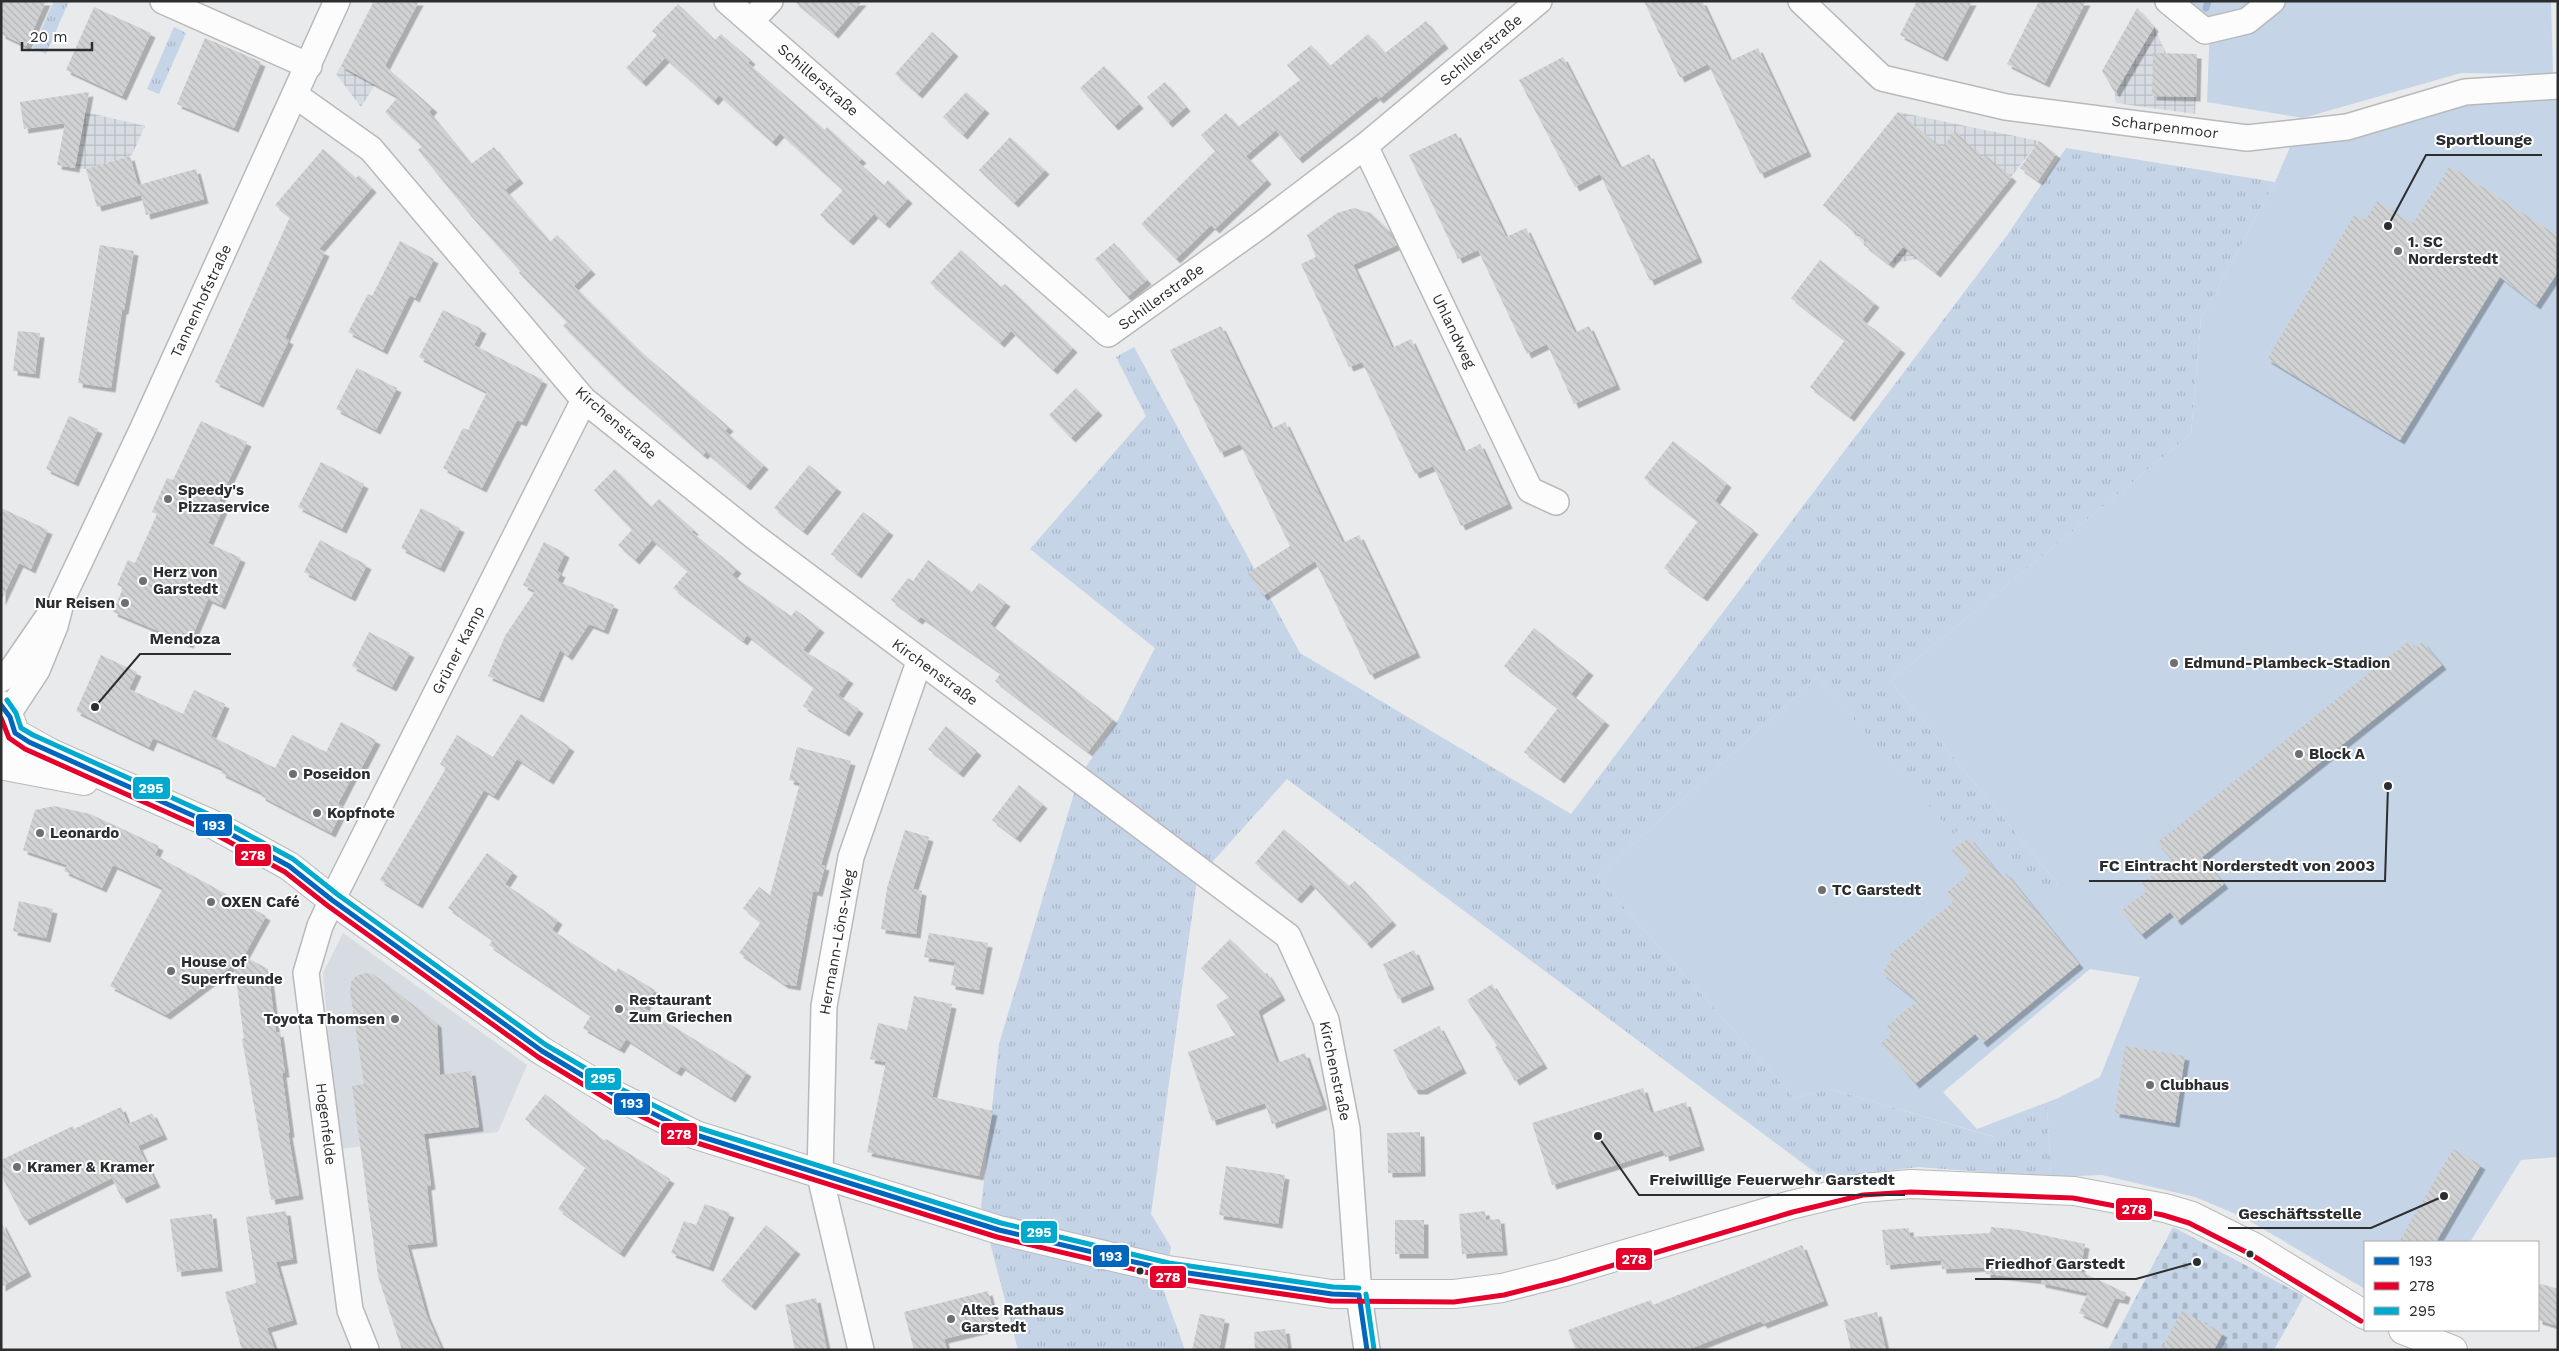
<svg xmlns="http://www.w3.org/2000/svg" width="2559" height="1351" viewBox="0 0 2559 1351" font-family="'Work Sans',sans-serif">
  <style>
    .built { fill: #d7dce3 }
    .industrial { fill: url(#industrial-grid) }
    .grass { fill: #c5d4e7; fill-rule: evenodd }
    .cemetery { fill: url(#cemetery-stones) }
    .park { fill: url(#park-tufts) }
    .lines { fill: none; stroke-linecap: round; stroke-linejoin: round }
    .stream { stroke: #a1b7d2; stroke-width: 7 }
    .building { fill: url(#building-back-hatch); filter: url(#shadow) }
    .street-casing { stroke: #b8b9bb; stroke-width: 28 }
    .secondary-casing { stroke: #b8b9bb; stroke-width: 30 }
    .street { stroke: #fcfcfc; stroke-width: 25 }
    .secondary { stroke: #fcfcfc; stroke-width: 28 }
    .bus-1-casing { stroke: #fff; stroke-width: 9 }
    .bus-2-casing { stroke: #fff; stroke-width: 9 }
    .bus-3-casing { stroke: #fff; stroke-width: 9 }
    .bus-1 { stroke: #0065bd; stroke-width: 5 }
    .bus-2 { stroke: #e4002b; stroke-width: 5 }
    .bus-3 { stroke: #00a9ce; stroke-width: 5 }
    .poi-dot { fill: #6e6f71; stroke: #fff; stroke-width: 2 }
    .bus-dot { fill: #2c2d2f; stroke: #fff; stroke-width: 2 }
    .labels { text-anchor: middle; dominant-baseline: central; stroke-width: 4; stroke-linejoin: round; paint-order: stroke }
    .street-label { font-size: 15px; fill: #2c2d2f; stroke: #fff }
    .poi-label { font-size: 15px; font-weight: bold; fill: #2c2d2f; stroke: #fff; text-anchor: start }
    .leader { fill: none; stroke: #2c2d2f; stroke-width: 2 }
    .callout-dot { fill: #2c2d2f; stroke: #fff; stroke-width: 2 }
    .callout-label { font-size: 16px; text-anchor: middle; font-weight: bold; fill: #2c2d2f; stroke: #fff; stroke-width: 4; stroke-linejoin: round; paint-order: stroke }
    .line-badge { stroke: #fff; stroke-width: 2 }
    .badge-label { font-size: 14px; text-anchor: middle; font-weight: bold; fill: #fff }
  </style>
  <defs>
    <pattern id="industrial-grid" width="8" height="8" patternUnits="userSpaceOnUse" patternTransform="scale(1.25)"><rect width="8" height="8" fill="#d7dce3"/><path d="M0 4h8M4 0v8" fill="none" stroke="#b9bdc3"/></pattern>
    <pattern id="cemetery-stones" width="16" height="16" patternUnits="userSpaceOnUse" patternTransform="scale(1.25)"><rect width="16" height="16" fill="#c5d4e7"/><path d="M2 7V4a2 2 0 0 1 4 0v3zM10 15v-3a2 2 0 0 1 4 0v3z" fill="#a9b6c6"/></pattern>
    <pattern id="park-tufts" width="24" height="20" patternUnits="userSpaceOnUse" patternTransform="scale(1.25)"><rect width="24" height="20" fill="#c5d4e7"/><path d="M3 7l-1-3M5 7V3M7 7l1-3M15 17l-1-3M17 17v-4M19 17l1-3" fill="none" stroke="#a9b6c6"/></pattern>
    <pattern id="building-back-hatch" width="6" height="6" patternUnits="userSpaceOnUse" patternTransform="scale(1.25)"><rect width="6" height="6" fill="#d1d2d3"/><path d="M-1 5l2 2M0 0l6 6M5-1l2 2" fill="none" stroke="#b4b5b5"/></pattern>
    <filter id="shadow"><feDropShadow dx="4.5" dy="4.5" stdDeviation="0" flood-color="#0004"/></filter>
  </defs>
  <rect width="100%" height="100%" fill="#e8eaec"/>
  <path class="built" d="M343,933L527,1065L498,1132L338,1149L323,973Z"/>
  <path class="industrial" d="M2154,27L2166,53L2196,97L2195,114L2116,103L2115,93Z
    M341,66L375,85L361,107L336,74Z
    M85,112L145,126L132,155L86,169L75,168Z
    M1898,112L2039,141L1936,273L1918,259L1889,264L1864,245L1843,221L1823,205Z"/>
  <path class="grass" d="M2182,1H2551L2553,74L2461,73L2303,118L2207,102L2210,24Z
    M2558,94V1157L2521,1160L2470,1242H2365V1289L2243,1217L2195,1197L2102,1175L2051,1177L2047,1107L1995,1137L1830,1089L1794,1098L1597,877L1817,677L1954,833L1970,817L2040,896L2058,884L1890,681L2191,434L2201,319L2275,182L2290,147L2466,99ZM2090,969L2140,977L2100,1077L2056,1099L1977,1129L1943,1092Z"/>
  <path class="cemetery" d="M2173,1227L2304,1296L2274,1350H2108Z"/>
  <path class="park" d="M54,1H69L46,54L33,48Z
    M174,27L186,33L159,94L147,89Z
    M2066,148L2275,182L2201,319L2191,434L1890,681L2058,884L2040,897L1970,818L1954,834L1817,677L1597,877L1794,1098L1830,1089L1994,1137L2047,1107L2051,1177L1918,1167L1824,1179L1287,779L1197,879L1151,1214L1171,1247L1163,1289L1185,1350H1018L981,1208L999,1044L1079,777L1118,720L1155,648L1030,549L1146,416L1116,357L1134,347L1300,653L1571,814L2008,234Z"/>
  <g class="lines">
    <path class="stream" d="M2206,8L2208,1"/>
  </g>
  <path class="building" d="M1,1H46L26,46L1,34Z
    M374,1H419L385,66L433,108L429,112L471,164L494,147L519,179L505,190L550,242L557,235L591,270L574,286L640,351L729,427L725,431L764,465L746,486L706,452L703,455L616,379L563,326L567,322L519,273L520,271L471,216L418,150L422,146L385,112L398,97L341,66Z
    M794,1H862L834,34Z
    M1644,1H1702L1730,61L1758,48L1807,152L1760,174L1708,64L1680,78Z
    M1917,1H1972L1943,57L1900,35Z
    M2039,1H2086L2045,83L2007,64Z
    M678,4L715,40L721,34L751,60L748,63L825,130L827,127L862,159L858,162L884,185L888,180L908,199L885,224L874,214L849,241L820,215L843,190L780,133L772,142L719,95L714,101L665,58L642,82L626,68L657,35L652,31Z
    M94,7L151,33L122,96L66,70Z
    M2137,8L2154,27L2115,93L2102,71Z
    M1426,21L1444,44L1379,99L1376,96L1298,159L1276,130L1246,156L1267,180L1215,229L1211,225L1176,259L1141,224L1215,151L1201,135L1226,113L1238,127L1300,80L1287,65L1311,45L1330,66L1368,34L1385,53Z
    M932,32L954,52L918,94L895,74Z
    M205,38L261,62L234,128L177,104Z
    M2153,53L2197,54L2196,97L2152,96Z
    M1563,57L1620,168L1649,154L1698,258L1650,281L1600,174L1575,187L1519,80Z
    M1104,66L1139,104L1114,126L1080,88Z
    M1165,82L1186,107L1168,123L1147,97Z
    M89,92L75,168L57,165L65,123L24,129L20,102Z
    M966,92L985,109L963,135L943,117Z
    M1898,112L1942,148L1955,131L1983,158L1985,155L2012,177L1936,273L1903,247L1889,264L1864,245L1867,241L1823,205Z
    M1456,133L1506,237L1526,228L1575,333L1589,326L1616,385L1574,404L1547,344L1527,354L1478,250L1458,259L1409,155Z
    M1010,137L1045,170L1014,203L979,170Z
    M2039,141L2056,154L2038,181L2020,168Z
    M323,149L356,178L359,175L372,188L319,249L325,252L285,338L289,340L259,403L215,382L290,217L275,205Z
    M130,156L138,185L196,169L204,199L146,215L141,195L97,207L86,169Z
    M2450,166L2558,236V272L2536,305L2500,277L2400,440L2267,359L2355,214L2365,220L2377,201L2413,223Z
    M1354,208L1371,213L1386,228L1397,245L1353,265L1392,348L1411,339L1464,452L1480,444L1508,504L1461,526L1433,466L1415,474L1362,362L1349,367L1301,264L1316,257L1307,235L1337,213Z
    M400,241L434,259L415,298L410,295L383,350L348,332L368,294L372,296Z
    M1114,243L1147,280L1127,297L1095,259Z
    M100,245L134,251L124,310H122L111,388L78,383Z
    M961,250L1001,287L1005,284L1073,348L1053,370L1011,331L1000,343L930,283Z
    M1820,260L1875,303L1862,320L1901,349L1850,417L1810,387L1845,340L1791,298Z
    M443,310L482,329L474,345L543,380L522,422L517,420L482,488L443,468L463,428L468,430L487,392L419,357Z
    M1221,326L1271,429L1285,422L1343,543L1359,535L1416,653L1370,675L1315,561L1263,596L1248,573L1290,546L1240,444L1220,453L1170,350Z
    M18,331L40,333L35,374L13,371Z
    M357,368L397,388L376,430L336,409Z
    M1076,388L1098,411L1071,438L1049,415Z
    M69,416L98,429L74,482L46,469Z
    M201,421L247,442L219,501L225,504L208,543L241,558L221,605L208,599L189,644L113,612L123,588L117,585L128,560L135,563L157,514L152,512L167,478L173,480Z
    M1673,441L1727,483L1715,501L1754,530L1703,597L1664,568L1698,521L1644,478Z
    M321,462L364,484L342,529L298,507Z
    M809,465L837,488L803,531L774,508Z
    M615,469L651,507L659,499L694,530L692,532L737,569L732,575L791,616L796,610L820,628L803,650L849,679L838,695L859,709L845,732L803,706L814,687L747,635L743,641L673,588L688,571L652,540L635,560L618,545L632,530L594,490Z
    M1,508L48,530L31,569L19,563L1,601Z
    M421,508L460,528L440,568L401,548Z
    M863,512L889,531L857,574L831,554Z
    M320,540L367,565L351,597L304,572Z
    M544,542L565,553L557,571L561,573L557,581L614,605L604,630L589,624L568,656L560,650L539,698L488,676L505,636L535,591L523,585Z
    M928,560L972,592L979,583L1006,602L990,624L1113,719L1088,752L995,681L1001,673L921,617L918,620L891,600L908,578L913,581Z
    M1534,628L1589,671L1571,694L1605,721L1560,779L1524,752L1558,708L1504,666Z
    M369,632L410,653L392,687L352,666Z
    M2409,641L2415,648L2423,642L2442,665L2202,857L2224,884L2177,921L2170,912L2141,935L2121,911L2147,891L2141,884L2172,860L2157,843Z
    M101,655L137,672L129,689L183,714L194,690L225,704L211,736L275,768L292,735L326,752L341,722L376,740L360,771L356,769L338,804L344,807L331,833L261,796L262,793L221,773L223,769L153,738L149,747L76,711Z
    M521,714L570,747L549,780L517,759L494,796L484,790L418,904L380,880L446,768L440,764L457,735L493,757Z
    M946,726L977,751L959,773L928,749Z
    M797,747L851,761L821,865L825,866L818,892L813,891L796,986L784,984L739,953L761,922L743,908L759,887L770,895L800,783L789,780Z
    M1019,785L1043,804L1016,838L992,820Z
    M54,806L90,814L159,846L155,855L266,916L244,956L268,969L276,1033L279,1032L285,1073H282L290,1133H288L299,1195L271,1200L242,1039L244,1038L234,964L166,1015L110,986L163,888L113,865L102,888L64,871L67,865L23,850L35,810Z
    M1284,829L1349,886L1355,881L1392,921L1367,944L1311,884L1297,899L1255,863Z
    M905,830L929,837L913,889L922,891L916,934L881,929L887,888Z
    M1969,838L2002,877L2006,873L2079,964L1983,1043L1975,1034L1915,1084L1881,1043L1892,1034L1886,1027L1917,1001L1882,973L1892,959L1889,955L1953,902L1946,893L1970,873L1952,850Z
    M487,853L513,872L505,884L558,920L552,930L616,972L618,968L655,990L644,1008L747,1072L731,1098L681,1066L677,1072L626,1039L620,1049L583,1028L591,1015L489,945L493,940L448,908Z
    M19,901L53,909L46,938L13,931Z
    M929,933L988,943L979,990L951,985L955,962L924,957Z
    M1230,939L1265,974L1267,973L1281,996L1258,1011L1277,1063L1305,1053L1323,1105L1272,1124L1265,1103L1212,1121L1188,1052L1235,1035L1216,1005L1229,997L1201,968Z
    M1414,950L1430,985L1398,999L1383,964Z
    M365,973L373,974L437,1023L440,1075L471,1071L479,1127L424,1134L431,1185L427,1186L433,1242L407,1245L426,1314L442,1350H402L378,1276L352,1086L364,1084L350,991L351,982L356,976Z
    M1492,984L1543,1064L1515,1081L1495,1047L1497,1046L1467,1000Z
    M914,996L952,1004L932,1097L993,1111L979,1176L867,1152L886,1062L870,1059L878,1023L907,1030Z
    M1439,1026L1462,1069L1423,1090H1414L1393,1050Z
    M2125,1046L2185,1056L2175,1123L2115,1113Z
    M1643,1088L1651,1113L1686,1102L1700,1146L1665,1157L1663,1150L1552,1185L1532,1123Z
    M545,1094L605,1141L606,1139L670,1179L620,1253L558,1209L586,1167L525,1119Z
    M121,1107L128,1124L152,1113L163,1135L138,1146L156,1183L122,1199L112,1178L25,1221L1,1175V1160L73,1126L74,1129Z
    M1420,1132L1421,1172L1388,1173L1387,1133Z
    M2453,1149L2481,1165L2436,1242H2399Z
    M1226,1166L1285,1175L1278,1224L1219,1215Z
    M705,1204L730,1213L709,1267L671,1253L684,1221L696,1225Z
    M286,1211L293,1259L276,1262L293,1320L267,1328L275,1350H242L225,1292L256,1283L246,1217Z
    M1485,1211L1486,1220L1500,1219L1503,1251L1462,1254L1459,1214Z
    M212,1214L218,1267L177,1272L170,1219Z
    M1395,1220H1424V1254H1395Z
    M1,1222L27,1272L1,1287Z
    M766,1225L796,1250L751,1306L721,1281Z
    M1991,1227L2019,1230L2085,1244L2080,1271L2126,1293L2124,1300L2115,1298L2103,1324L2079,1313L2088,1293L2041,1283V1280L1986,1274V1267L1942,1269L1941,1260L1886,1265L1882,1230L1909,1228L1910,1237L1990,1233Z
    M1802,1245L1824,1301L1763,1324L1761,1321L1687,1350H1576L1568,1330L1651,1300L1653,1305Z
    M2538,1283L2558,1289V1326L2538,1320Z
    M988,1291L997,1326L944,1339L947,1350H914L904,1312Z
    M816,1298L827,1350H795L785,1305Z
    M2182,1311L2223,1333L2214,1350H2161Z
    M1877,1312L1886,1350H1851L1844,1320Z
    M1200,1314L1225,1319L1219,1350H1192Z
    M1285,1329L1288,1350H1255L1254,1332Z"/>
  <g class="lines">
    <g class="street-casing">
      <path id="street" d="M163,1L309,66
        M727,1L1108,334L1262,224L1365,146L1539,1
        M1801,1L1882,78L2006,107L2247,138L2347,127L2465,92L2558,86
        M2168,1L2205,31L2247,21L2272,1
        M751,21L770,1
        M295,95L371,149L584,400L755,537L1288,936L1326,1020L1347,1129L1359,1295L1367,1350
        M1365,146L1530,490L1556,502
        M1,679L13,668L48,617
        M8,714L37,670L55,626L62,599L143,428L337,1
        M366,1350L350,1310L306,973L320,926L332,900L584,400
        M861,1350L820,1176L824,1006L851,857L919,662"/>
    </g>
    <g class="secondary-casing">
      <path id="secondary" d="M1,705C12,719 18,733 13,750
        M15,733L51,753L214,825L289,866L332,900L542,1051L615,1095L696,1135L999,1230L1168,1270L1332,1294H1454L1502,1288L1561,1273L1791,1205L1862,1188L1911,1184L2074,1191L2165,1208L2192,1216L2254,1247L2365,1315
        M5,766L84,781
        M2403,1330L2453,1350"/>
    </g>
    <use href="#street" class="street"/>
    <use href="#secondary" class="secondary"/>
    <g class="bus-1-casing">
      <path id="bus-1" d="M1,705L10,717L15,733L29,742L214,825L289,866L332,900L542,1051L615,1095L696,1135L999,1230L1168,1270L1332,1294L1359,1295
        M1359,1295L1367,1350"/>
    </g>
    <g class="bus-2-casing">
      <path id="bus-2" d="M1,718L9,738L25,749L211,832L285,872L328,906L538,1057L612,1102L694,1142L997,1237L1166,1277L1331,1301L1454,1302L1504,1295L1563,1280L1793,1212L1863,1195L1911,1192L2073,1198L2163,1215L2189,1223L2250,1254L2361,1321"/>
    </g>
    <g class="bus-3-casing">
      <path id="bus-3" d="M7,700L16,713L21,728L33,735L217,818L293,859L337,894L546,1045L619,1088L699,1128L1001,1223L1169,1263L1333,1287L1359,1288
        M1366,1294L1374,1349"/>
    </g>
    <use href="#bus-1" class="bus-1"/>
    <use href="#bus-2" class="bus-2"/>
    <use href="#bus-3" class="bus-3"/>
  </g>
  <g class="poi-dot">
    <circle cx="2398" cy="251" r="5"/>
    <circle cx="168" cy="499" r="5"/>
    <circle cx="143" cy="581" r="5"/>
    <circle cx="125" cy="603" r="5"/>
    <circle cx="2174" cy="663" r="5"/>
    <circle cx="2299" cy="754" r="5"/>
    <circle cx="293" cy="774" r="5"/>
    <circle cx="317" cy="813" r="5"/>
    <circle cx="40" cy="833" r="5"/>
    <circle cx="1822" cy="890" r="5"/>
    <circle cx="211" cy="902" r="5"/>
    <circle cx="171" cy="971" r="5"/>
    <circle cx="619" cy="1009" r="5"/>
    <circle cx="395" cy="1019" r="5"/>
    <circle cx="2150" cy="1085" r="5"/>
    <circle cx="17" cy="1167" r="5"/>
    <circle cx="951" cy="1319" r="5"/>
  </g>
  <g class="bus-dot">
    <circle cx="2250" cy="1254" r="4.5"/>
    <circle cx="1140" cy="1271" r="4.5"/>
  </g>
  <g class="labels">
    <g class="street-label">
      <text transform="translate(1481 50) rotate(-40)">Schillerstraße</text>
      <text transform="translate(818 80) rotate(41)">Schillerstraße</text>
      <text transform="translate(2165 127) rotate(7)">Scharpenmoor</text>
      <text transform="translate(1161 297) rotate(-36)">Schillerstraße</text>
      <text transform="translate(201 301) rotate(-65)">Tannenhofstraße</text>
      <text transform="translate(1454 331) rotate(64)">Uhlandweg</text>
      <text transform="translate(616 423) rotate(41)">Kirchenstraße</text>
      <text transform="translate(458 650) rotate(-63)">Grüner Kamp</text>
      <text transform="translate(935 672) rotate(36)">Kirchenstraße</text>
      <text transform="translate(837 942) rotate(-80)">Hermann-Löns-Weg</text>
      <text transform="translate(1335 1071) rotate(78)">Kirchenstraße</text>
      <text transform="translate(326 1124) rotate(83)">Hogenfelde</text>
    </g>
    <g class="poi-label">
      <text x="2408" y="242">1. SC<tspan x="2408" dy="17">Norderstedt</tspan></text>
      <text x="178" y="490">Speedy's<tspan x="178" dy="17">Pizzaservice</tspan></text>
      <text x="153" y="572">Herz von<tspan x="153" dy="17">Garstedt</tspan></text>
      <text x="115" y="603" text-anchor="end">Nur Reisen</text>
      <text x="2184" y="663">Edmund-Plambeck-Stadion</text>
      <text x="2309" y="754">Block A</text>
      <text x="303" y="774">Poseidon</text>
      <text x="327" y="813">Kopfnote</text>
      <text x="50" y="833">Leonardo</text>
      <text x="1832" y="890">TC Garstedt</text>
      <text x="221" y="902">OXEN Café</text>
      <text x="181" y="962">House of<tspan x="181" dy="17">Superfreunde</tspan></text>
      <text x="629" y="1000">Restaurant<tspan x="629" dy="17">Zum Griechen</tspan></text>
      <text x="385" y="1019" text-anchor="end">Toyota Thomsen</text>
      <text x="2160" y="1085">Clubhaus</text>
      <text x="27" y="1167">Kramer &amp; Kramer</text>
      <text x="961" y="1310">Altes Rathaus<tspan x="961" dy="17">Garstedt</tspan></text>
    </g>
  </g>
  <path class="leader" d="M2388 226L2426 155H2542M95 707L140 654H231M2388 786L2385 881H2089M1598 1136L1639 1195H1905M2444 1196L2371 1228H2228M2197 1262L2136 1279H1975"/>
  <g class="callout-dot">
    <circle cx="2388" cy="226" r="5"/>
    <circle cx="95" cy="707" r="5"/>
    <circle cx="2388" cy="786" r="5"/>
    <circle cx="1598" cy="1136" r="5"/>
    <circle cx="2444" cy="1196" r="5"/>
    <circle cx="2197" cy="1262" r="5"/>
  </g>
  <g class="callout-label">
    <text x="2484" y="145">Sportlounge</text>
    <text x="185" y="644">Mendoza</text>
    <text x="2237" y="871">FC Eintracht Norderstedt von 2003</text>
    <text x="1772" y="1185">Freiwillige Feuerwehr Garstedt</text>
    <text x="2300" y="1219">Geschäftsstelle</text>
    <text x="2055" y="1269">Friedhof Garstedt</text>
  </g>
  <g class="line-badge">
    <rect x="132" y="776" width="39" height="24" rx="5" fill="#00a9ce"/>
    <rect x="195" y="813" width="38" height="24" rx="5" fill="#0065bd"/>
    <rect x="234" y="843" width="38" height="24" rx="5" fill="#e4002b"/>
    <rect x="584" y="1067" width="38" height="24" rx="5" fill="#00a9ce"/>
    <rect x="613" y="1092" width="38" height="24" rx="5" fill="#0065bd"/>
    <rect x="660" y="1122" width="38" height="24" rx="5" fill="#e4002b"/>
    <rect x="2115" y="1197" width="38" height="24" rx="5" fill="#e4002b"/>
    <rect x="1020" y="1220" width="38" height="24" rx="5" fill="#00a9ce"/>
    <rect x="1092" y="1244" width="38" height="24" rx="5" fill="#0065bd"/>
    <rect x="1615" y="1247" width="38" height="24" rx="5" fill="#e4002b"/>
    <rect x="1149" y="1265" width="38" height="24" rx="5" fill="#e4002b"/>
  </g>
  <g class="badge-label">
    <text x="151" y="793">295</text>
    <text x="214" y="830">193</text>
    <text x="253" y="860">278</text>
    <text x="603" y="1083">295</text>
    <text x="632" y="1108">193</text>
    <text x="679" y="1139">278</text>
    <text x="2134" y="1214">278</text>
    <text x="1039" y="1237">295</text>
    <text x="1111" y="1261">193</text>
    <text x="1634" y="1264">278</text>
    <text x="1168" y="1282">278</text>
  </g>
  <rect width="2559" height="1351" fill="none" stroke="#2c2d2f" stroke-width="5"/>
  <rect x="2364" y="1241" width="175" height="90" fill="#ffffff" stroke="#ababac"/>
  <rect x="2374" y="1257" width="25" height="8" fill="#0065bd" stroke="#ababac"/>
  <text x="2409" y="1266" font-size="15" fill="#2c2d2f">193</text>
  <rect x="2374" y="1282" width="25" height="8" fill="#e4002b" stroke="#ababac"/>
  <text x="2409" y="1291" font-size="15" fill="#2c2d2f">278</text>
  <rect x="2374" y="1307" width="25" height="8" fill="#00a9ce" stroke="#ababac"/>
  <text x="2409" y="1316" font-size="15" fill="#2c2d2f">295</text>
  <path d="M22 42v8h70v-8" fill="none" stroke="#2c2d2f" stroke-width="2.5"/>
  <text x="30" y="42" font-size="15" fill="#2c2d2f" stroke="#ffffff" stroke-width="4" paint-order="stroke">20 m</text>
</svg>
